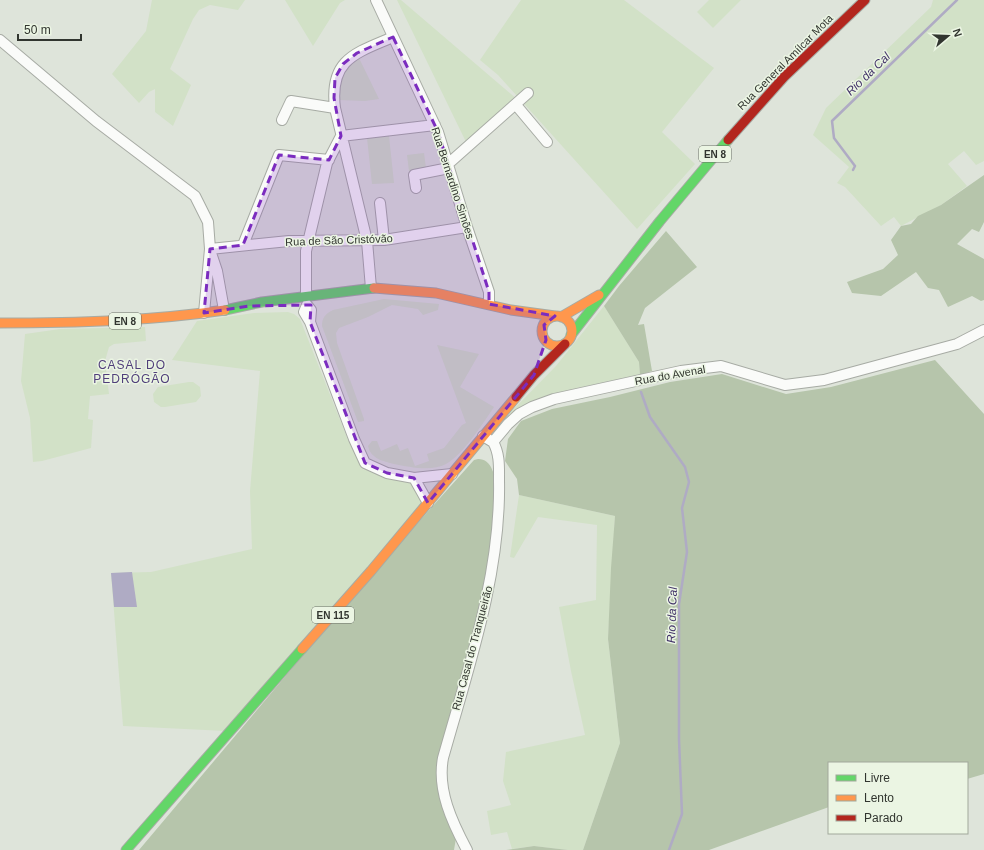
<svg xmlns="http://www.w3.org/2000/svg" width="984" height="850" viewBox="0 0 984 850" font-family="Arial,sans-serif">
  <style>
    .green { fill: #d2e1c7 }
    .forest { fill: #b6c5ab }
    .water { fill: #afabc4 }
    .lines { fill: none; stroke-linecap: round; stroke-linejoin: round }
    .stream { stroke: #afabc4; stroke-width: 2.5 }
    .street-casing { stroke: #a7aba4; stroke-width: 12 }
    .fast-casing { stroke: #a7aba4; stroke-width: 11 }
    .slow-casing { stroke: #a7aba4; stroke-width: 11 }
    .jam-casing { stroke: #a7aba4; stroke-width: 11 }
    .street { stroke: #fafbf9; stroke-width: 10 }
    .fast { stroke: #63d668; stroke-width: 9 }
    .slow { stroke: #ff974d; stroke-width: 9 }
    .jam { stroke: #b3261e; stroke-width: 9 }
    .marked { fill: #7b2cbf; fill-opacity: 0.2; stroke: #7b2cbf; stroke-width: 3; stroke-dasharray: 8 5; stroke-linejoin: round }
    .labels { text-anchor: middle; dominant-baseline: central; stroke-width: 3; stroke-linejoin: round; paint-order: stroke }
    .shield { fill: #ebf5e3; stroke: #696f65; stroke-width: 1 }
    .shield-label { font-size: 10px; font-weight: bold; fill: #31352f }
    .street-label { font-size: 11px; fill: #31352f; stroke: #ebf5e3 }
    .water-label { font-size: 12px; font-style: italic; fill: #413268; stroke: #ebf5e3 }
    .neighbourhood-label { font-size: 12px; letter-spacing: 1px; fill: #503e7b; stroke: #ebf5e3 }
  </style>
  <rect width="100%" height="100%" fill="#dee4da"/>
  <path class="green" d="M152,0H245L238,10L210,5L199,10L193,19L170,69L191,85L173,126L155,112V89L149,92L139,103L112,74L146,31Z
    M285,0H345L340,3L313,46Z
    M397,0H401L518,100L467,144Z
    M521,0H624L714,68L662,132L695,164L637,229L498,75L480,60Z
    M709,0H741L713,28L697,12Z
    M933,0H984V161L976,165L964,151L948,164L967,186L941,205L901,226L894,217L881,226L845,187L837,183L849,167L813,135L826,108L931,7Z
    M359,58L379,99L365,101L338,100C339,81 342,68 359,58Z
    M389,136L394,183L372,184L367,138Z
    M424,153L426,168L409,171L407,155Z
    M384,299L439,304L438,310L423,315L418,309L392,305L368,317L339,328L336,333L337,343L364,419V421L358,422L322,326C322,318 325,314 333,310Z
    M604,306L639,362L640,375L577,388L543,398L529,403L507,416L556,366Z
    M288,312L294,314L300,319L348,440L365,463L414,478L425,502L226,731L123,726L111,573L151,572L252,549L250,491L260,371L172,360L197,321L254,313Z
    M145,327L146,341L114,344L109,347L105,361L109,394L90,396L88,419L93,420L91,448L42,461L33,462L30,418L21,381L25,334L60,329Z
    M437,345L479,354L460,387L494,407C483,423 463,455 446,464C431,472 410,467 394,464C383,461 371,459 368,446L372,441H377L381,451L397,444L400,451L408,448L415,466L429,461L427,454L444,448L462,425L466,423Z
    M189,382H193L200,387L201,396L196,402L165,407H161L154,402L153,394L158,387Z
    M519,495L615,516L608,639L620,743L583,850H568L534,846L512,849L507,832L491,835L487,811L511,805L503,781L506,752L585,735L571,671L559,607L596,600L597,525L538,517L514,558L510,557Z"/>
  <path class="forest" d="M984,175V222L979,232L972,229L957,244L984,259V300L981,301L972,296L948,307L939,290L928,288L916,272L881,296L852,293L847,282L883,269L898,255L891,240L901,226L911,224L918,216L941,205Z
    M666,231L697,267L645,308L638,325L644,324L652,371L640,375L639,362L604,306L619,286Z
    M935,360L984,414V774L967,779V763H829V807L709,850H583L620,743L608,639L611,568L615,516L519,495L517,479L505,461L508,439L521,421L552,409L610,397L670,382L722,374L786,394L831,387Z
    M478,459C534,458 444,732 439,765C438,771 441,779 443,785C447,803 452,821 456,838L454,850H139L364,583L474,460Z
    M534,846L568,850H506Z"/>
  <path class="water" d="M132,572L137,607H114L111,573Z"/>
  <g class="lines">
    <path class="stream" d="M853,170L855,166L834,138L832,121L957,0
      M641,392L650,417L685,467L689,482L682,508L687,552L679,604V739L682,814L669,850"/>
    <g class="street-casing">
      <path id="street" d="M376,0L438,132L467,227L489,292V304
        M0,40L96,121L195,196L208,222L210,249L204,313
        M516,105L547,142
        M282,120L291,101L335,108
        M341,136L435,125
        M448,164L528,93
        M416,188L414,175L449,168
        M380,203L384,240
        M243,245L279,155L329,160
        M210,249L289,241L384,240L467,227
        M211,253L217,271L224,310
        M371,288L367,241L335,108C329,59 356,53 393,37
        M306,297V251L327,163L341,136
        M310,322L311,310L307,305L304,312L310,322L354,439L365,463L387,473L414,478L452,474
        M483,436L493,442L508,424L519,414L532,407L554,399L681,371L721,366L785,385L824,380L957,344L984,330
        M414,478L428,503
        M467,850C452,822 437,790 443,758C468,669 501,574 499,481C499,468 500,454 493,442"/>
    </g>
    <g class="fast-casing">
      <path id="fast" d="M225,310L262,302L374,288
        M571,335L660,221L728,140
        M126,850L302,649"/>
    </g>
    <g class="slow-casing">
      <path id="slow" d="M374,288L436,293L511,310L555,316
        M542 331a15 15 0 1 1 30 0a15 15 0 1 1-30 0Z
        M561,317L599,295
        M0,323C76,323 151,321 225,310
        M302,649L371,571L516,397"/>
    </g>
    <g class="jam-casing">
      <path id="jam" d="M728,140L784,77L865,0
        M516,397L534,375L565,344"/>
    </g>
    <use href="#street" class="street"/>
    <use href="#fast" class="fast"/>
    <use href="#slow" class="slow"/>
    <use href="#jam" class="jam"/>
  </g>
  <path class="marked" d="M393,37L438,132L489,292V304L555,316L544,325L546,340L534,375L428,503L414,478L387,473L365,463L310,322L311,305L249,306L204,313L210,249L243,245L279,155L329,160L341,136L334,98L335,78L343,64L357,53Z"/>
  <g class="labels">
    <g class="shield">
      <rect x="699" y="146" width="32" height="16" rx="3"/>
      <rect x="109" y="313" width="32" height="16" rx="3"/>
      <rect x="312" y="607" width="42" height="16" rx="3"/>
    </g>
    <g class="shield-label">
      <text x="715" y="154">EN 8</text>
      <text x="125" y="321">EN 8</text>
      <text x="333" y="615">EN 115</text>
    </g>
    <g class="street-label">
      <text transform="translate(785 62) rotate(-45)">Rua General Amílcar Mota</text>
      <text transform="translate(453 183) rotate(72)">Rua Bernardino Simões</text>
      <text transform="translate(339 240) rotate(-2)">Rua de São Cristóvão</text>
      <text transform="translate(670 375) rotate(-10)">Rua do Avenal</text>
      <text transform="translate(472 648) rotate(-75)">Rua Casal do Tranqueirão</text>
    </g>
    <g class="water-label">
      <text transform="translate(868 74) rotate(-44)">Rio da Cal</text>
      <text transform="translate(672 615) rotate(-88)">Rio da Cal</text>
    </g>
    <g class="neighbourhood-label">
      <text x="132" y="365">CASAL DO<tspan x="132" dy="14">PEDRÓGÃO</tspan></text>
    </g>
  </g>
  <rect x="828" y="762" width="140" height="72" fill="#ebf5e3" stroke="#a1a89b"/>
  <rect x="836" y="775" width="20" height="6" fill="#63d668" stroke="#a1a89b"/>
  <text x="864" y="782" font-size="12" fill="#31352f">Livre</text>
  <rect x="836" y="795" width="20" height="6" fill="#ff974d" stroke="#a1a89b"/>
  <text x="864" y="802" font-size="12" fill="#31352f">Lento</text>
  <rect x="836" y="815" width="20" height="6" fill="#b3261e" stroke="#a1a89b"/>
  <text x="864" y="822" font-size="12" fill="#31352f">Parado</text>
  <g transform="translate(948 36) rotate(71)" stroke="#ebf5e3" stroke-width="3" paint-order="stroke">
  <path d="M0-3L7 15L0 10L-7 15Z" fill="#31352f"/>
  <text y="-6" font-size="11" font-weight="bold" text-anchor="middle" fill="#31352f">N</text>
  </g>
  <path d="M18 34v6h63v-6" fill="none" stroke="#31352f" stroke-width="2"/>
  <text x="24" y="34" font-size="12" fill="#31352f" stroke="#ebf5e3" stroke-width="3" paint-order="stroke">50 m</text>
</svg>
